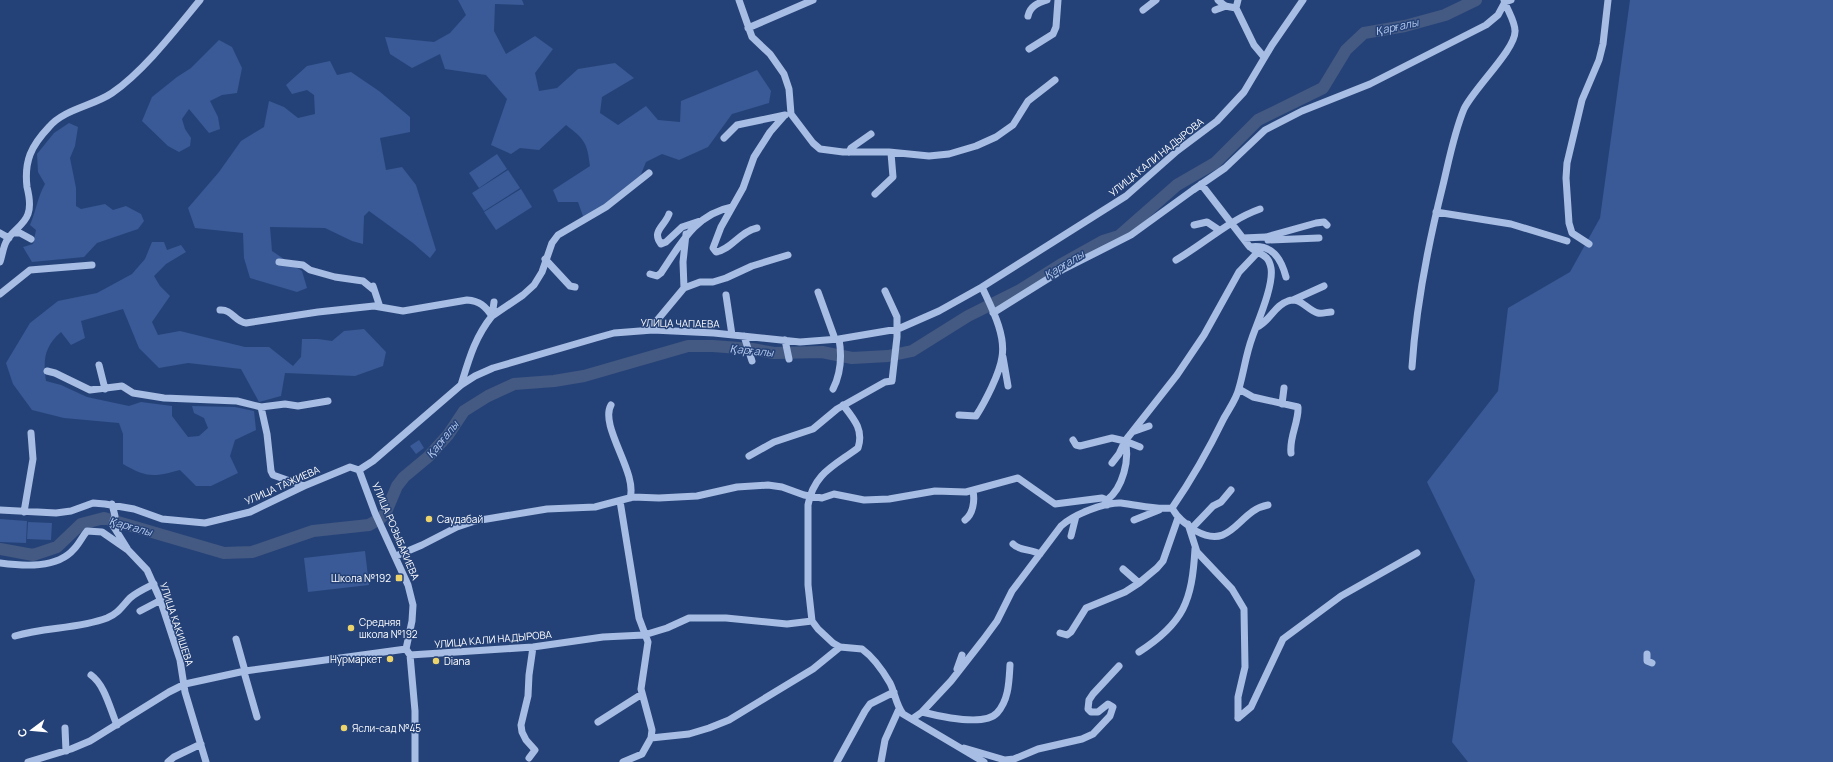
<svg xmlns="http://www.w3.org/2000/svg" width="1833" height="762" viewBox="0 0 1833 762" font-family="Manrope,sans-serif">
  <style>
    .green { fill: #395a96 }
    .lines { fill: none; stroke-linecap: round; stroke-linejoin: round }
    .river { stroke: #445a82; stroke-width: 12 }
    .minor { stroke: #a7bde3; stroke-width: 7 }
    .poi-dot { fill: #edd36c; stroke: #254278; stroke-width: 1.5 }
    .labels { text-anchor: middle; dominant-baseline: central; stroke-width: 3; stroke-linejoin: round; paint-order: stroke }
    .street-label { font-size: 10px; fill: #fff; stroke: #254278 }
    .poi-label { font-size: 10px; fill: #fff; stroke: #254278; text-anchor: start }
    .water-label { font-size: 11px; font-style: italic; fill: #b2c7eb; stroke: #254278 }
  </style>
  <rect width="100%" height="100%" fill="#254278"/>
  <path class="green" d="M458,0H522L524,5L495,4L494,31L506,54L535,36L553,49L535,73L539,91L557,88L578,69L615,63L634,78L602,97L600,113L618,125L646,106L658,120L680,122L681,101L757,70L771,91L769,103L732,114L708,147L679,160L662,154L646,162L637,184L584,219L578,202H558L553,190L590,166C587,142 585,140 566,125L539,150L520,148L511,154L491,145L507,99L486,75L445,69L440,54L412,68L390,54L385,37L434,42L450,33L466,15Z
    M1630,0H1833V762H1468L1452,742L1475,580L1427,482L1498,391L1508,308L1570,272L1600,218Z
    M219,40L232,47L242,68L237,93L222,95L210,101L218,117L220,129L209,133L189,109L182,119L185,129L191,138L190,146L179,152L168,146L142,121L152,97L177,77L191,68Z
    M330,61L337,75L351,72L379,91L410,117V132L380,138L386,170L402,167L416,185L436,250L430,258L413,243L369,211L364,216L363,244L352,241L325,228L270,227L272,251L302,271L307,288L297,292L250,278L244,258L243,233L195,228L188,208L219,172L241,141L264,127L269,101L284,107L298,118L315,114L314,95L307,90L292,94L286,85L307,66Z
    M69,123L78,127L75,146L70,158L76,188V206L81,209L105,204L113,210L126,206L141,214L144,221L138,229L97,243L84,257L32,262L23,247L33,244L36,230L30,225C36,211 38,196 45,184L38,172L37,154L54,133Z
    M497,154L507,169L479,188L469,173Z
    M508,170L520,188L484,211L472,193Z
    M521,189L532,207L496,230L484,212Z
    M152,242H164L167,250L181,245L186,252L166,264L154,276L160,286L170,296L152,322L158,335L180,331L245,347H269L293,366L301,357L302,339H318L332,341L344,331L364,329L386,352L383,366L355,376L285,373L281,396L259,402L241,369L188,363L159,368L139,348L123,309L81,321L85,338L71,345L61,332C44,347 43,360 46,381L61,385L87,397L129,406L141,402L172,406V416L188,437L199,436L208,428L204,418L194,413L192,406L235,407L254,411L256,430L235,440L230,456L238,473L211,486H196L180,470C154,477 147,478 123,464V434L119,423L64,418L32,410L13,384L6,363L30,323L58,301L97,293L132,274L145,259Z
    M419,440L424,448L416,454L410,446Z
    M0,519L27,521L26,543L0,542Z
    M28,522L52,523L51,540L27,539Z
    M365,551L369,585L308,592L304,558Z"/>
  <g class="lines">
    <path class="river" d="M0,549L33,555L57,547L81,524L104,518L224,553L252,552L313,531L369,525L381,518L386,512L397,486L404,477L428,457L448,435L464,411L488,396L514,384L554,381L584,376L688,346H713L752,349L774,353L822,352L852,358L888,356L912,351L968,316L1020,290L1060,265L1103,241L1119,236L1177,185L1215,163L1258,120L1323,88L1346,50L1364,33L1405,26L1445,15L1476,0"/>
    <path class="minor" d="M739,0L752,37L770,54L784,74L789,89L791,114L813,143L820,149L843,152H889L929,156L949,154L976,146L996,137L1013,125L1028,101L1055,80
      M1218,0L1225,6L1236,8L1254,45L1264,57
      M1236,8L1238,0
      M1143,10L1156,0
      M1215,10L1226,6
      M1028,16C1030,6 1038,3 1047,0
      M748,28L813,0
      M1029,49L1053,34L1056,27L1058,0
      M724,138L737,125L785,115
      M849,152L851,148L871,134
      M875,194L893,177L891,153
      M1436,212L1511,224L1567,241
      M669,214C665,226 651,231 661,244L666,242L682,227L703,220
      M1194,225L1207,222L1219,230
      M757,228C740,231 731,250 716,252L713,248L721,227L743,188L754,157L770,132L784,116
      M0,233L9,238
      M14,233H20L31,239
      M1243,238L1266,237L1316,223L1324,222L1327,225
      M1268,240L1319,238
      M1589,244L1572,233L1569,223L1566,178L1567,163L1582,100L1599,60L1603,44L1608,0
      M1250,247C1272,244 1281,258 1286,277
      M545,259L570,286L575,287
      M1176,260C1205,243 1229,220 1260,209
      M0,262C2,256 3,248 6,242C11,231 24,226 28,214C31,206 29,195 27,187C24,161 31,146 49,127C64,109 93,106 112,93C144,71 176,29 200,0
      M279,262L303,265L310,270L335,277L363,281L374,290
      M650,274L657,276L661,273C680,245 695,214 732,207
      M373,286L380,307
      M684,288L683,262L686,234
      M818,292L835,339
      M0,294L30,270L92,265
      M726,295L732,335
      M1293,300L1324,286
      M220,310C232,309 235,322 246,323L318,312L374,306L403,311L467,300C480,301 485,306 492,316C475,337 469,359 461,385
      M993,313L1062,270L1131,235L1193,190L1225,168L1265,130L1302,111L1370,84L1486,25L1498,15L1505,2L1511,0
      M492,316L523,295L534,285L542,272L552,243L558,235L606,207L649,173
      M492,316L494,302
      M1257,327C1270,321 1275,305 1288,301C1300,296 1307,310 1318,313C1322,314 1327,312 1331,312
      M649,330L684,288L700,282H713L726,278L752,266L788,255
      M744,336L752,361
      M785,340L789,359
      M1003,357L1008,386
      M99,365L105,389
      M1412,367C1416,305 1428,245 1443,185C1449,160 1454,133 1464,109C1474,88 1516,49 1515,31C1515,21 1507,10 1504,0
      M47,371L55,373L90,390L122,386L133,393L164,398L237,401L261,407L267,434L271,471L273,475L304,486
      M833,389C841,373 842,356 839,339
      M1239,389L1253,397L1298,407C1299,422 1289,437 1291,453
      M1282,404L1284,388
      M611,405C599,426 638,473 630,498
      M843,405C854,419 864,430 858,448C834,466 814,473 808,505V585L812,621L818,629L833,643L840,647L862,649C873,657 883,671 890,683C895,693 896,705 903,714L984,762
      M261,407L285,404L298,406L328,401
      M959,415L976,416C985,402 1000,373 1002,357C1006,334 991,307 982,287
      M1132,432L1149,426
      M1073,440L1076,445L1080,446L1112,438L1125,441C1130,459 1123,488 1107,500
      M1125,441L1140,447
      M749,456L774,442L813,429L837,409L885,382L892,381L897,337V317L885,291
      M1112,463L1119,454L1125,441L1177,375L1204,335L1239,272L1257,253
      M359,470L373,461L461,385L475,376L493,368L596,338L614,333L653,330L714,333L800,342L839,339L898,329L939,311L982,287L1126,196L1177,151L1217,121L1244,92L1272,45L1303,0
      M359,470L375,513L408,585L413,605L412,621L406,649
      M620,501L639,618L648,642L641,689L652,730L651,738L642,754L623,762
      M112,504L115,516L112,524L127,548
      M1172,508C1178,519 1186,524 1196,531C1233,551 1238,510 1268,505
      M0,510L56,513L71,511L93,503L105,504L134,509L162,519L205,523L250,512L304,486L350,467L359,470
      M24,512L33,459L31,433
      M965,520C973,514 975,501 973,491
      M1134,520L1159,510
      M1188,524L1197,552L1232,589L1244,609L1245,667L1238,697V718
      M1192,528L1213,506L1221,502L1231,490
      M1071,536L1076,516
      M1013,544C1020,551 1031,549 1040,554
      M396,556L422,545L457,527L475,521L547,509L595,507L633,497L659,498L697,496L737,487L768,485L782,487L804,495L822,498L834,494L864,500L889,499L935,491L966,492L1018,478L1055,504L1102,498L1107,500V505
      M0,563C23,566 57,569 74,549C79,544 82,537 87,531L102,532L128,550L147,570L160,599L180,660L185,692L206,762
      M1123,569L1139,583
      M140,611L161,600
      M1060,633L1067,635L1071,632L1086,608L1125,592L1139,583L1157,568L1163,561L1178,518
      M15,636C45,627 78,629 107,618C119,613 122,606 130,598C137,592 146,588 154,584
      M236,639L245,671
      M406,649L410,655L533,647L603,637L644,635L667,628L689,618H726L787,624L812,621
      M1139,652C1184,623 1192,601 1195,549
      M1647,654V661L1652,663
      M410,655L415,711V762
      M957,669L962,655
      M244,672L257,717
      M91,675C105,685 110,709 117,725
      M922,712C938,716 984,727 997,713C1009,700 1009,681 1010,665
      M1238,718L1251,707L1283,639L1341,596L1417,553
      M912,719L922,712L951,681L983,640L997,621L1012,591L1061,526C1073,515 1104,502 1121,503C1139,505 1154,510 1172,508C1192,479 1209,449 1224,418C1229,409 1237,398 1239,388C1244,371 1246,354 1252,338C1258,321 1274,285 1271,268C1268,252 1259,256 1249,246L1201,184
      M598,722L642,694
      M65,728L66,751
      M651,738L689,734L709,728L729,720L813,669L840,647
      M964,748L1005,760L1014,759L1038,749L1082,739L1093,734L1110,716L1113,707L1108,704L1098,712H1091L1088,709L1089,700L1093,694L1119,666
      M529,758L535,750L526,740L522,732L521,725L528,696L529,675L533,647
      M28,762L71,749L90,741L169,692L185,684L245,671L406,649
      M168,762L174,757L201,744
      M837,762L865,711L870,704L894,692
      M881,762L885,740L899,709"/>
  </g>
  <g class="poi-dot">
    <circle cx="429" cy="519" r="4"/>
    <rect x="395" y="574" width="8" height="8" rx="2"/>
    <circle cx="351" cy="628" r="4"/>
    <circle cx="390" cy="659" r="4"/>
    <circle cx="436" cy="661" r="4"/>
    <circle cx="344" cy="728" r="4"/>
  </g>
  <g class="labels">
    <g class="street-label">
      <text transform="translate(1156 157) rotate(-39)">УЛИЦА КАЛИ НАДЫРОВА</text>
      <text transform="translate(680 323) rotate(1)">УЛИЦА ЧАПАЕВА</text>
      <text transform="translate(282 485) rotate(-24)">УЛИЦА ТАЖИЕВА</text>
      <text transform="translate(396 531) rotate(67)">УЛИЦА РОЗЫБАКИЕВА</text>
      <text transform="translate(177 624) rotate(72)">УЛИЦА КАКИШЕВА</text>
      <text transform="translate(493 639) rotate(-5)">УЛИЦА КАЛИ НАДЫРОВА</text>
    </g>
    <g class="poi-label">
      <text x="437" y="519">Саудабай</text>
      <text x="391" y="578" text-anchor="end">Школа №192</text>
      <text x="359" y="622">Средняя<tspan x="359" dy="12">школа №192</tspan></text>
      <text x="382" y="659" text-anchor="end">Нурмаркет</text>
      <text x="444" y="661">Diana</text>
      <text x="352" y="728">Ясли-сад №45</text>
    </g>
    <g class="water-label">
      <text transform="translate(1397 26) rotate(-12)">Қарғалы</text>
      <text transform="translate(1064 264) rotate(-31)">Қарғалы</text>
      <text transform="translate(752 350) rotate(6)">Қарғалы</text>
      <text transform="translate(442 439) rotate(-51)">Қарғалы</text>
      <text transform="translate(131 526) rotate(16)">Қарғалы</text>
    </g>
  </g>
  <g transform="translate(32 730) rotate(254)" stroke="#254278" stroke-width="3" paint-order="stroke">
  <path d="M0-3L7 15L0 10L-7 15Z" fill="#ffffff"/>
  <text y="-6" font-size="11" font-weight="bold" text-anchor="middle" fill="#ffffff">С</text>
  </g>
</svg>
